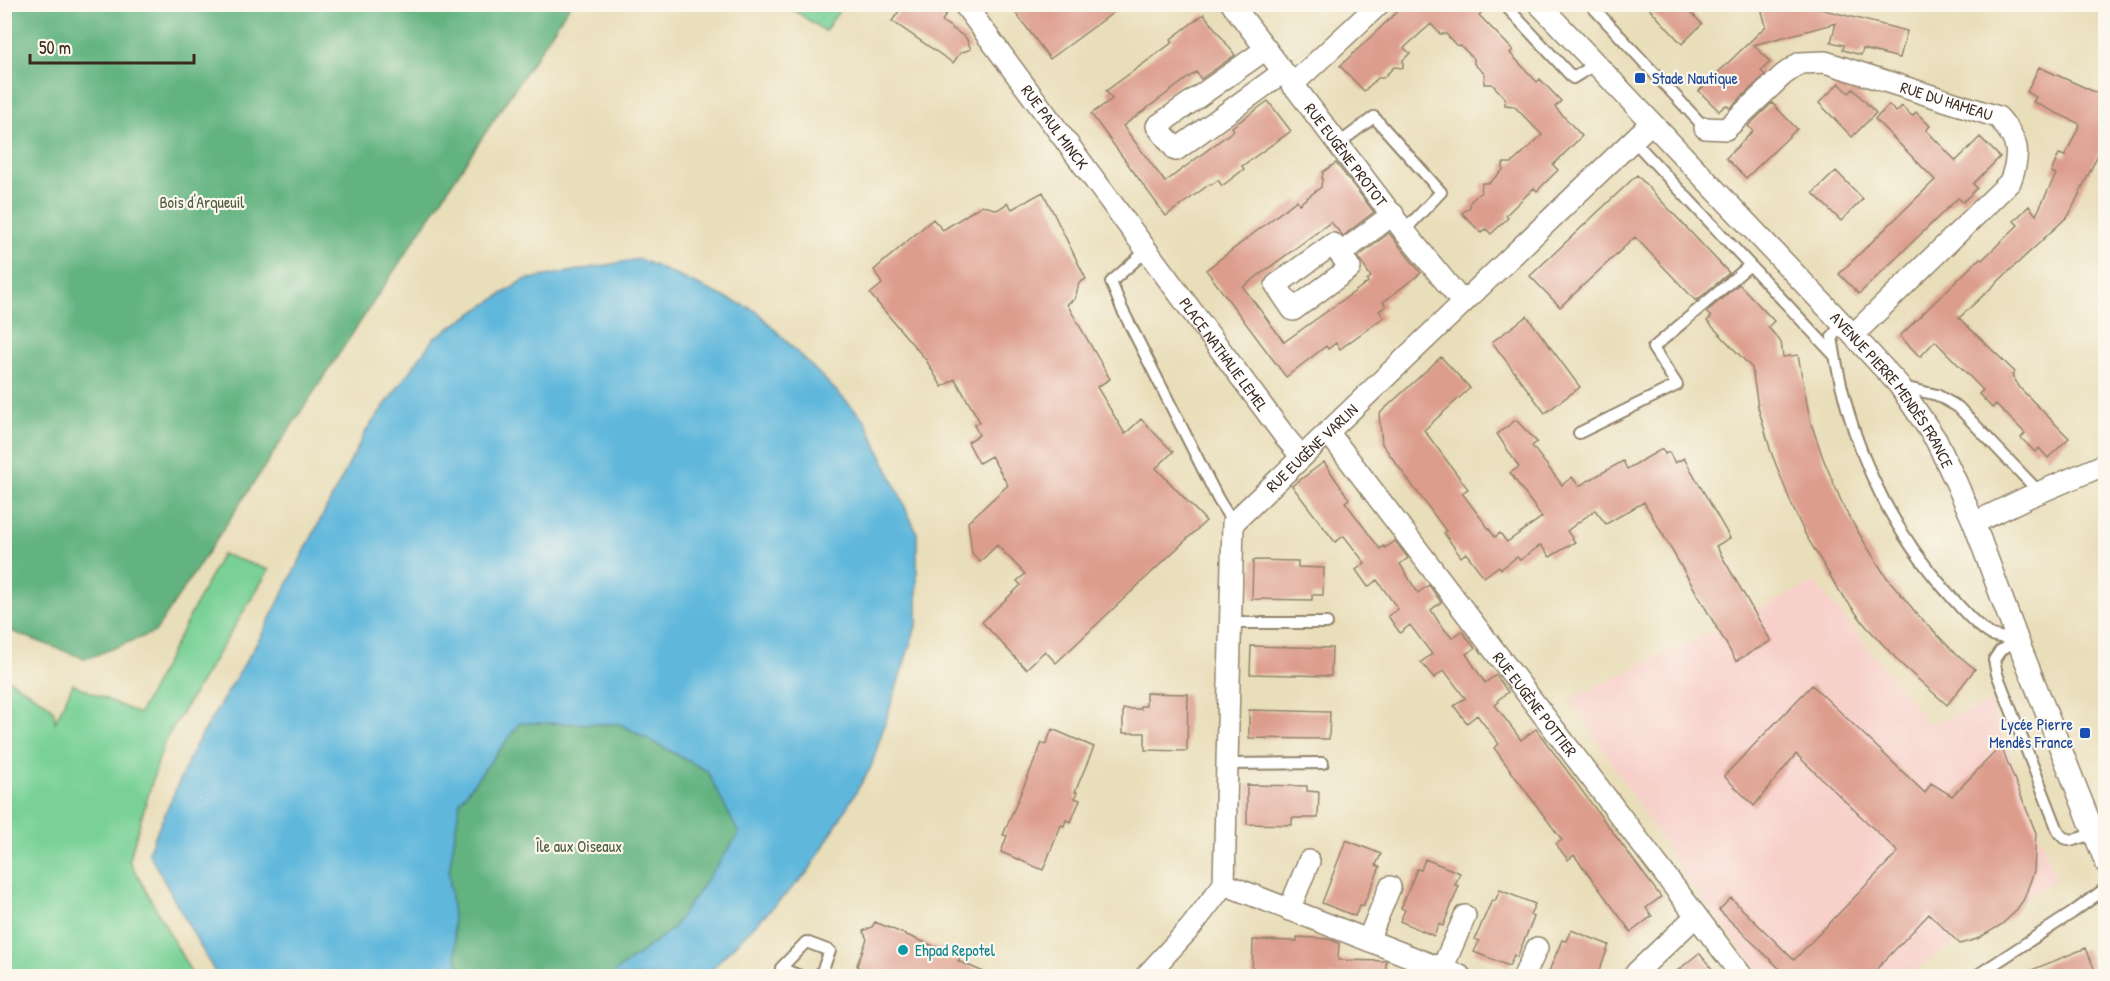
<svg xmlns="http://www.w3.org/2000/svg" width="2110" height="981" viewBox="0 0 2110 981" font-family="'Patrick Hand',sans-serif">
  <style>
    .built { fill: #f7d0ca }
    .green { fill: #79d197; stroke: #5a7e5a; stroke-width: 1.5 }
    .forest { fill: #62b380; stroke: #4e6e4f; stroke-width: 1.5 }
    .water { fill: #5fb7dc; stroke: #4d707d; stroke-width: 1.5 }
    .building { fill: #dd9d8d }
    .lines { fill: none; stroke-linecap: round; stroke-linejoin: round }
    .service-casing { stroke: #92846c; stroke-width: 14 }
    .minor-casing { stroke: #92846c; stroke-width: 24 }
    .service { stroke: #fff; stroke-width: 10 }
    .minor { stroke: #fff; stroke-width: 21 }
    .transit-dot { fill: #1a4fb4; stroke: #fbf7ec; stroke-width: 2 }
    .culture-dot { fill: #0f9aa8; stroke: #fbf7ec; stroke-width: 2 }
    .labels { text-anchor: middle; dominant-baseline: central; stroke-width: 4.5; stroke-linejoin: round; paint-order: stroke }
    .transit-label { font-size: 16px; fill: #164399; stroke: #fbf7ec; text-anchor: start }
    .street-label { font-size: 16px; fill: #3b2a1e; stroke: #fbf7ec }
    .park-label { font-size: 16px; fill: #4e5c42; stroke: #fbf7ec }
    .culture-label { font-size: 16px; fill: #0d838f; stroke: #fbf7ec; text-anchor: start }
  </style>
  <rect width="100%" height="100%" fill="#fbf7ec"/>
  <filter id="ink" filterUnits="userSpaceOnUse"><feTurbulence type="fractalNoise" baseFrequency=".0167" numOctaves="2"/><feDisplacementMap in="SourceGraphic" scale="12" xChannelSelector="R" yChannelSelector="G"/><feConvolveMatrix kernelMatrix="1 2 1 2 8 2 1 2 1" color-interpolation-filters="sRGB"/></filter>
  <filter id="wash" filterUnits="userSpaceOnUse"><feTurbulence type="fractalNoise" baseFrequency=".008" numOctaves="4" result="noise"/><feDisplacementMap in="SourceGraphic" scale="24" xChannelSelector="R" yChannelSelector="G"/><feGaussianBlur stdDeviation="1.35" result="paint"/><feColorMatrix in="noise" values="0 0 0 0 0 0 0 0 0 0 0 0 0 0 0 0 0 1.4 0 .05"/><feComposite in="paint" operator="in"/></filter>
  <g filter="url(#wash)">
    <rect width="100%" height="100%" fill="#e9deba"/>
    <path class="built" d="M1815,582L1929,724L1990,703L2056,879L1905,976H1763L1691,885L1570,699Z"/>
    <path class="green" d="M786,5H843L825,31Z
      M222,554L269,570L164,742L129,860L193,976H5V670L7,671L6,678L48,704L54,712L55,722L73,684L139,714Z"/>
    <path class="forest" d="M4,5H570L155,632L86,659L5,629Z
      M520,723L620,724L707,771L740,834L672,929L614,973L613,976H462L456,955L449,872L460,801Z"/>
    <path class="water" d="M639,259L756,311L865,420L917,533V623L871,767L808,872L723,957L707,976H613L614,973L672,929L739,834L707,771L620,724L520,723L460,801L449,872L456,955L462,976H217L148,852L194,748L261,636L366,431L434,338L524,280Z"/>
    <g id="blocks">
      <path class="building" d="M904,4H938L948,11L942,21L966,38L971,49L960,53L953,63L892,21Z
        M1009,4H1125L1050,59Z
        M1391,4H1490L1479,15L1513,50L1510,53L1537,82L1540,79L1561,101L1555,107L1582,136L1553,165L1558,170L1537,191L1534,188L1506,215L1508,218L1491,234L1486,229L1481,233L1462,213L1470,207V202L1481,192L1482,183H1489L1503,170V163H1512L1542,135L1514,106L1505,105V98L1492,84H1484L1485,74L1474,64V59L1461,46L1456,45L1446,34H1440L1431,24L1404,48L1410,53L1403,60V68L1394,67L1383,78H1378L1364,91L1340,66L1397,12Z
        M1645,4H1683L1702,24L1682,44Z
        M1760,4H1815L1816,8L1907,31L1900,58L1863,49L1861,55L1843,50L1844,45L1831,42L1836,23L1754,45L1770,62L1761,71L1765,75L1730,108L1726,105L1719,111L1699,91L1766,26Z
        M1204,14L1235,55L1201,79L1196,72L1123,126L1165,182L1234,130L1232,127L1268,101L1291,131L1242,166L1244,169L1222,186L1218,180L1211,185L1210,184L1166,216L1091,114L1112,99L1106,91L1173,42L1171,39Z
        M2039,67L2106,97V138L2069,215L1959,318L2015,372L2012,375L2020,388L2069,438L2048,458L2039,448L2035,452L2021,438L2025,433L1996,404L1992,408L1979,394L1983,390L1935,341L1920,357L1900,336L1980,258L1982,260L2018,225L2014,221L2029,206L2036,215L2056,174L2051,172L2059,154L2065,156L2080,124L2033,102L2036,97L2027,92Z
        M1839,83L1849,93L1853,89L1876,113L1852,137L1819,103Z
        M1772,103L1797,129L1746,178L1726,158L1753,131L1748,126Z
        M1889,105L1896,112L1902,106L1912,116L1916,112L1930,126L1926,130L1956,161L1980,137L2000,157L1973,184L1977,188L1963,202L1958,198L1859,294L1839,274L1935,180L1875,119Z
        M1336,163L1374,212L1343,236L1331,222L1243,287L1284,342L1368,282L1367,280L1371,277L1358,257L1389,233L1421,273L1383,302L1386,306L1379,311L1384,317L1340,349L1336,343L1328,349L1326,346L1286,377L1206,270L1297,200L1299,204L1321,187L1323,172Z
        M1836,171L1863,199L1841,221L1813,193Z
        M1637,175L1729,273L1696,301L1635,237L1560,307L1530,276Z
        M1043,192L1086,279L1079,283L1075,299L1067,304L1110,379L1097,387L1125,434L1141,419L1173,452L1156,468L1206,521L1056,663L1045,651L1026,669L982,622L1021,585L1017,581L1025,574L997,545L980,562L972,553L968,522L1008,485L991,456L979,463L968,442L979,435L974,425L980,422L955,379L942,387L926,360L870,294L882,284L874,270L933,219L943,230L982,205L997,210L1008,203L1012,209Z
        M1739,284L1774,321L1768,327L1781,342L1783,357L1798,355L1810,420L1823,458L1845,510L1866,545L1885,575L1917,614L1951,649L1975,669L1947,705L1901,664L1865,625L1838,589L1805,534L1793,508L1771,452L1758,407L1752,368L1707,321L1711,317L1706,312Z
        M1527,316L1580,387L1545,413L1492,342Z
        M1441,357L1470,388L1424,430L1468,489L1462,493L1495,537L1500,533L1507,542L1542,517L1510,473L1519,467L1497,434L1516,420L1537,442L1532,446L1562,485L1572,477L1579,486L1623,461L1627,469L1662,449L1665,454L1669,452L1675,463L1684,458L1730,538L1716,546L1771,641L1736,661L1644,502L1606,524L1595,510L1567,531L1575,542L1550,557L1541,545L1520,560L1517,557L1501,569L1499,566L1484,577L1466,553L1461,557L1444,533L1446,531L1382,444L1379,414Z
        M1324,462L1349,499L1345,502L1380,549L1384,546L1385,548L1395,541L1408,558L1400,564L1418,593L1429,585L1441,602L1431,610L1440,624L1452,638L1462,631L1475,648L1466,654L1485,683L1496,675L1508,692L1498,700L1499,702L1495,705L1521,740L1536,729L1661,897L1646,908L1652,916L1631,932L1574,855L1568,860L1556,844L1562,840L1494,748L1499,744L1477,715L1467,723L1460,714L1454,706L1465,698L1444,670L1434,678L1421,662L1432,654L1410,625L1400,633L1388,616L1398,609L1377,580L1368,587L1356,570L1365,563L1344,536L1335,542L1292,486Z
        M1253,560L1298,561V567L1324,568L1323,595H1312V600L1252,599Z
        M1251,646L1332,648L1331,676L1250,674Z
        M1812,685L1925,793L1931,783L1952,796L2001,746L2036,833L2034,871L2024,899L2015,912L2001,925L1977,939L1960,944L1929,914L1870,976H1778L1783,972L1719,910L1731,898L1794,960L1898,852L1796,754L1754,806L1724,776Z
        M1146,693L1188,694L1187,751L1145,750V733H1123V709H1141L1140,706H1146Z
        M1249,710L1330,712L1329,739L1249,738Z
        M1052,729L1094,747L1075,792H1077L1075,798L1080,800L1071,822L1066,820L1064,826L1061,825L1043,870L1001,852L1007,836L1003,835L1042,743L1046,745Z
        M1247,785L1307,786V791L1319,792L1318,818H1292V825L1247,824Z
        M1346,840L1381,854L1376,865L1380,867L1363,906L1360,905L1355,916L1322,903Z
        M1425,859L1460,873L1455,885L1459,886L1443,926L1439,924L1434,936L1400,921L1405,910L1401,908L1417,869L1421,870Z
        M1500,890L1535,904L1530,915L1534,917L1517,957L1514,955L1509,966L1474,952L1479,941L1475,939L1492,900L1495,901Z
        M875,922L960,957L958,961L993,976H863L857,965L867,939L863,931L872,927Z
        M1571,930L1609,945L1597,976H1547L1562,940L1566,941Z
        M1297,937L1329,939L1339,943L1338,960L1386,961V976H1252L1253,940L1297,941Z
        M2086,948L2097,976H2017Z
        M1699,953L1718,976H1671Z"/>
    </g>
  </g>
  <g filter="url(#ink)">
    <use href="#blocks" fill-opacity="0" stroke="#92846c" stroke-width="1.5"/>
    <g class="lines">
      <g class="service-casing">
        <path id="service" d="M1504,4L1573,78L1596,64
          M1590,4L1705,128
          M1633,140L1835,356
          M1338,144L1374,117L1441,192L1404,231
          M1146,251L1111,282L1122,309L1218,499L1233,523
          M1842,323L1832,337C1846,432 1883,520 1947,592C1959,606 1975,625 1990,634C1996,638 2009,638 2017,639
          M1903,387L1937,395L1958,407L2039,492
          M1579,433L1677,385L1653,348L1750,265
          M1230,623H1327
          M2017,639L2000,651L1994,660L1997,674L2059,833L2064,838L2073,840L2093,834
          M1227,764L1323,763
          M800,976L781,968L806,942L830,951L820,976
          M1976,976L2072,913L2106,888"/>
      </g>
      <g class="minor-casing">
        <g id="minor">
          <path id="s1" d="M964,4L1286,438L1302,457"/>
          <path id="s2" d="M1232,4L1404,231L1463,303"/>
          <path id="s3" d="M1539,4L1853,335L1899,385L1936,440L1956,482L1974,523L2017,639L2106,863"/>
          <path d="M1266,49L1157,126L1176,150L1283,72"/>
          <path d="M1292,85L1379,4"/>
          <path id="s4" d="M1705,128L1726,129L1783,75L1800,63L1825,62L1998,117C2019,141 2021,153 2010,182L1853,335"/>
          <path d="M1333,244L1350,268L1293,310L1276,285Z"/>
          <path d="M1340,254L1393,214"/>
          <path id="s5" d="M1328,432L1742,976"/>
          <path d="M1974,523L2026,498L2106,464"/>
          <path id="s6" d="M1224,884L1233,523L1651,123"/>
          <path d="M1224,884L1460,976"/>
          <path d="M1289,910L1309,861"/>
          <path d="M1368,940L1390,887"/>
          <path d="M1442,969L1465,916"/>
          <path d="M1146,976L1191,927L1224,884"/>
          <path d="M1524,976L1537,948"/>
          <path d="M1634,976L1637,972L1696,916"/>
        </g>
      </g>
      <use href="#service" class="service"/>
      <use href="#minor" class="minor"/>
    </g>
  </g>
  <g class="transit-dot">
    <rect x="1634" y="72" width="12" height="12" rx="3"/>
    <rect x="2079" y="727" width="12" height="12" rx="3"/>
  </g>
  <circle class="culture-dot" cx="903" cy="950" r="6"/>
  <g class="labels">
    <g class="transit-label">
      <text x="1652" y="78">Stade Nautique</text>
      <text x="2073" y="724" text-anchor="end">Lycée Pierre<tspan x="2073" dy="18">Mendès France</tspan></text>
    </g>
    <g class="street-label">
      <text stroke="none"><textPath href="#s4" startOffset="273">RUE DU HAMEAU</textPath></text>
      <text stroke="none"><textPath href="#s1" startOffset="153">RUE PAUL MINCK</textPath></text>
      <text stroke="none"><textPath href="#s2" startOffset="189">RUE EUGÈNE PROTOT</textPath></text>
      <text stroke="none"><textPath href="#s1" startOffset="436">PLACE NATHALIE LEMEL</textPath></text>
      <text stroke="none"><textPath href="#s3" startOffset="524">AVENUE PIERRE MENDÈS FRANCE</textPath></text>
      <text stroke="none"><textPath href="#s6" startOffset="470">RUE EUGÈNE VARLIN</textPath></text>
      <text stroke="none"><textPath href="#s5" startOffset="342">RUE EUGÈNE POTTIER</textPath></text>
    </g>
    <g class="park-label">
      <text x="202" y="202">Bois d'Arqueuil</text>
      <text x="579" y="846">Île aux Oiseaux</text>
    </g>
    <g class="culture-label">
      <text x="915" y="950">Ehpad Repotel</text>
    </g>
  </g>
  <rect width="2110" height="981" fill="none" stroke="#fbf7ec" stroke-width="24"/>
  <path d="M30 54v9h164v-9" fill="none" stroke="#3b2a1e" stroke-width="3"/>
  <text x="39" y="54" font-size="18" fill="#3b2a1e" stroke="#fbf7ec" stroke-width="4.5" paint-order="stroke">50 m</text>
</svg>
